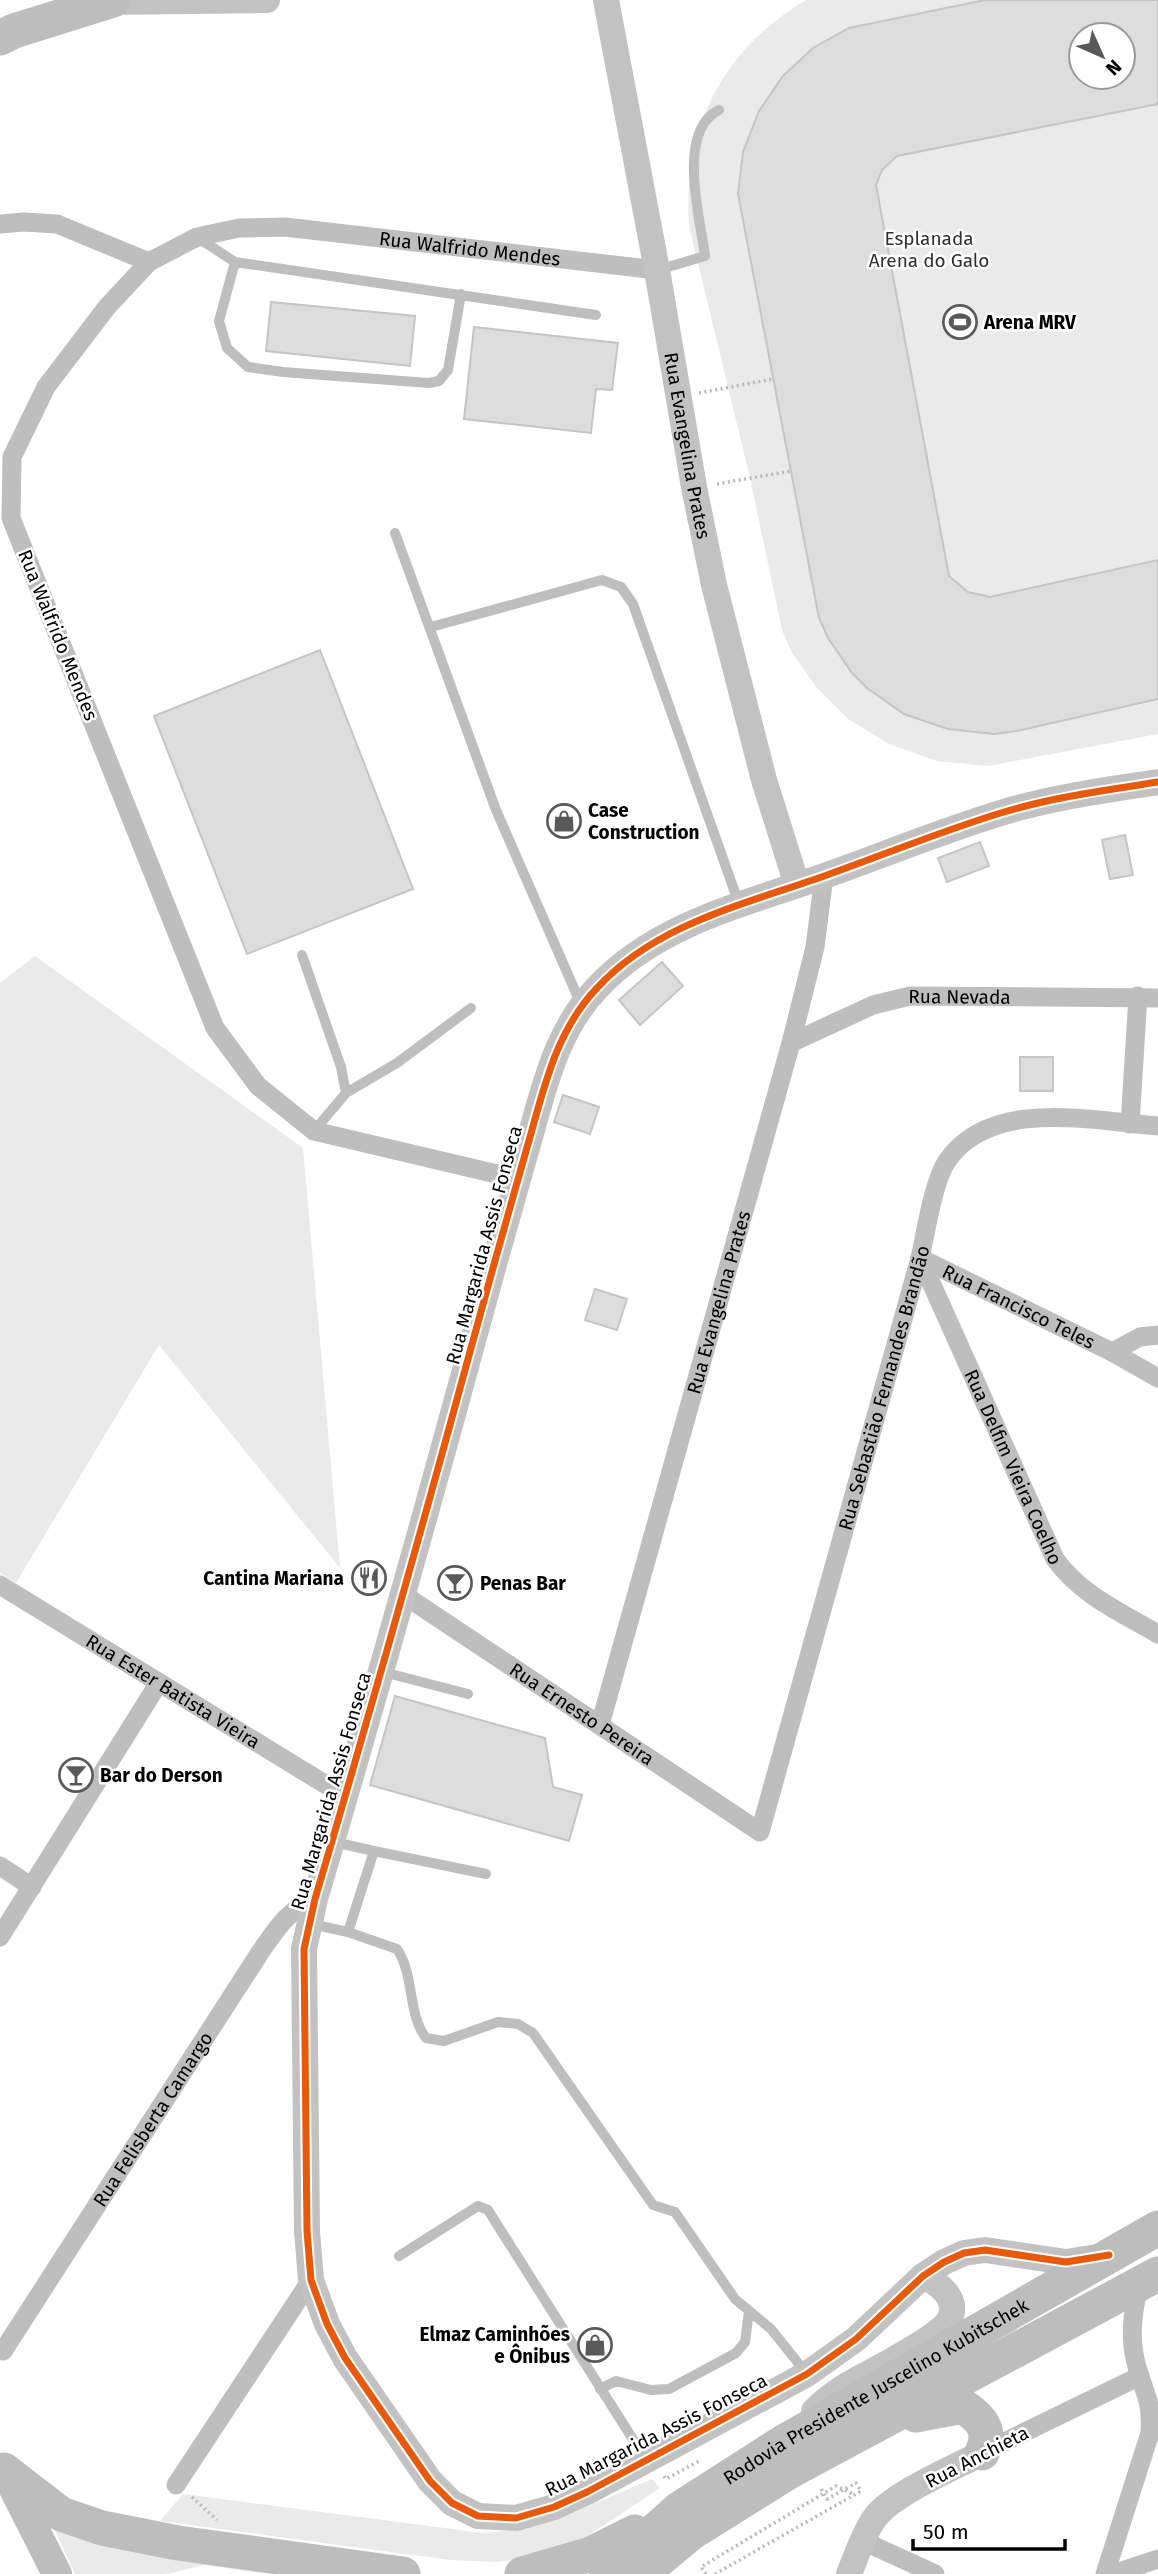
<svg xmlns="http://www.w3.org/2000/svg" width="1158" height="2574" viewBox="0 0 1158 2574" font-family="'Fira Sans',sans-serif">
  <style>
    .green { fill: #eaeaea; fill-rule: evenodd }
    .building { fill: #ddd; stroke: #c5c5c5; stroke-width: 2; fill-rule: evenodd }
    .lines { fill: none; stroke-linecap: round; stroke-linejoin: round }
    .path { stroke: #b8b8b8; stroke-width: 3.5; stroke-dasharray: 2 3.5; stroke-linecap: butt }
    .lane { stroke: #bebebe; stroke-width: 10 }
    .street { stroke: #bebebe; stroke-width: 19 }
    .secondary { stroke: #c2c2c2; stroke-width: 26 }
    .primary { stroke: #bdbdbd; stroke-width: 30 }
    .highway { stroke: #bdbdbd; stroke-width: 35 }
    .cycleway-casing { stroke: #fff; stroke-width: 11 }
    .cycleway { stroke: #e8590c; stroke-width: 7 }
    .labels { text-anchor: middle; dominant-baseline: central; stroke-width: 5; stroke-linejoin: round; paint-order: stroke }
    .park-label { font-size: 19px; fill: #303030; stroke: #fff }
    .street-label { font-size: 19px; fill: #000; stroke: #fff }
    .poi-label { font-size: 19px; font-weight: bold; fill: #000; stroke: #fff; text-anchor: start }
  </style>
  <rect width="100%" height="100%" fill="#fff"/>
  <path class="green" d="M806,0H1158V734L988,766L937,761L889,744L848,719L817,688L791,651L782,630L750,478L689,226C683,128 721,51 806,0ZM1081,35H1123V77H1081Z
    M35,956L303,1148L340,1568L159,1345L16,1583L0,1573V983Z
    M652,2479L660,2488L583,2539L519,2559L496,2562L451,2560L160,2521L183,2494L483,2533C544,2530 597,2502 652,2479Z
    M49,2518L361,2574H269L205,2565L166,2574H75Z"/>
  <path class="building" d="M985,0H1158V104L897,156L882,170L876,185L949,576L968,592L990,597L1158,560V699L1017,731L994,734L948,729L904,714L867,688L852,673L828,638L819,618L738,194L743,152L759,111L783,76L813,48L849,28ZM1081,35H1123V77H1081Z
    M271,302L415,316L410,366L266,351Z
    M474,327L618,343L612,390L596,389L591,433L464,419Z
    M320,650L413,889L247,954L154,716Z
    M1125,835L1133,875L1110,879L1102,840Z
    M980,842L989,866L947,882L938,858Z
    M662,962L683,986L640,1025L619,1000Z
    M1020,1057H1053V1091H1020Z
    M563,1095L599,1107L590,1134L554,1122Z
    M595,1289L627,1299L617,1330L585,1320Z
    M395,1696L545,1738L553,1787L582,1795L569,1841L370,1785Z"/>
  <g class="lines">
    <path class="path" d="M699,393L773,379
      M717,484L791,471
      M664,2476L666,2479L699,2461
      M192,2497L217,2520
      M706,2574L701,2567L836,2486L855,2495
      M715,2574L861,2491L856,2483L827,2499L820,2487"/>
    <path class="lane" d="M198,238L235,262L596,315
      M235,262L219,321L227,348L248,367L283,372L429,383L439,381L448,370L461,294
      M658,270L705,256C700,217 676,131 719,110
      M395,533L496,810L580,1002
      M431,627L602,580L621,587L633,604L739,904
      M302,955L341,1067L346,1093L314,1131
      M346,1093L397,1063L471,1008
      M383,1672L468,1694
      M334,1842L374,1851
      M311,1924L348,1932L397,1949C415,1976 407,2013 426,2038L444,2041L498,2022L518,2024L533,2033L653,2205L675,2212L735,2299L771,2329L807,2374
      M348,1932L374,1851L486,1874
      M399,2256L478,2206L488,2210L646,2460
      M600,2389L616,2381L651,2390L669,2389L736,2353L745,2342L749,2311"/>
    <g class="street">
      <path d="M0,224L24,222L57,224L149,262"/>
      <path id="s1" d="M791,1043L873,1005L910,996L1158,998"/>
      <path d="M1130,1124L1138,996"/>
      <path id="s2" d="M518,1179L314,1131L258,1086L215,1028L11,518L12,457L46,387L107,307L149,262L197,237L239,228L285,227L657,270"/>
      <path id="s3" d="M920,1258L1055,1559C1081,1595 1120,1612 1158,1634"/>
      <path id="s4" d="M920,1258L1112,1352L1140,1337L1158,1335"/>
      <path d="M1112,1352L1158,1378"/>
      <path id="s5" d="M0,1585L346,1797"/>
      <path id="s6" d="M404,1595L760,1832L920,1258C926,1232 933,1182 947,1161C991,1097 1093,1121 1158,1126"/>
      <path id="s7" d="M600,1725L791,1043L815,947L824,876"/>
      <path d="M0,1866L32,1887"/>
      <path d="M0,1937L158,1684"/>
      <path id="s8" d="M3,2351L261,1951C278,1927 287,1911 315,1899"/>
      <path d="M982,2453L1140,2376"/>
      <path d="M176,2485L311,2280"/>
      <path d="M863,2541L935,2574"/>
      <path d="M1105,2574L1150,2433C1152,2398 1144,2394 1136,2363C1129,2336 1133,2311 1139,2285"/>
      <path d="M1113,2574L1158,2559"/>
    </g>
    <g class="secondary">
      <path id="s9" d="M606,0L657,270L694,487L714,585L764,780L797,885"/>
      <path d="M105,2L267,0"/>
      <path d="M1097,2257L1066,2262L985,2250L964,2253L944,2262L923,2276L856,2339L807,2374L587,2492L554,2507L516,2518L478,2516L452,2503L430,2481L345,2358L327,2324L311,2280L307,2231L304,1949L315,1899C369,1716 421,1532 471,1348C489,1282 507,1217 526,1151C543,1093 554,1033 597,988C657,923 746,904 827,875C886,854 944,830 1004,812C1054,797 1107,790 1158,782"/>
      <path d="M814,2411C823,2402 833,2394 844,2387C865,2374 945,2336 951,2316C957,2297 938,2283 923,2276"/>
      <path d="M849,2574C856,2557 863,2535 874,2519C891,2494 954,2468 982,2453"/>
    </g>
    <path class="primary" d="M5,2471L57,2574"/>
    <g class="highway">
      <path d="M0,38L14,31L113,0"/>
      <path d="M916,2415L963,2406C982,2419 992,2430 982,2453"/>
      <path d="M4,2470L61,2514L102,2528L178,2543L403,2574"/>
      <path d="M522,2574L591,2554L635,2532"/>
      <path id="s10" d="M606,2574L679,2509L782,2443L1158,2228"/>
      <path d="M642,2574L691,2533L792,2470L1158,2274"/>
    </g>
    <g class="cycleway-casing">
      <path id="cycleway" d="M1109,2255L1066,2262L985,2250L964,2253L944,2262L923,2276L856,2339L807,2374L587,2492L554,2507L516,2518L478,2516L452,2503L430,2481L345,2358L327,2324L311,2280L307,2231L304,1949L315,1899C369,1716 421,1532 471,1348C489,1282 507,1217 526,1151C543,1093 554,1033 597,988C657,923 746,904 827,875C886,854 944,830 1004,812C1054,797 1107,790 1158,782"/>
    </g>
    <use href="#cycleway" class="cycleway"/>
  </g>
  <defs>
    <g id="stadium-ring" transform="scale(1.75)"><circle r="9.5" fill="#fff" stroke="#595959" stroke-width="1.5"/><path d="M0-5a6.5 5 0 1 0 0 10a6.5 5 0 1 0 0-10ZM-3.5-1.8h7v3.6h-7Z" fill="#595959"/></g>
    <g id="shop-ring" transform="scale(1.75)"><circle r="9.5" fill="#fff" stroke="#595959" stroke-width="1.5"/><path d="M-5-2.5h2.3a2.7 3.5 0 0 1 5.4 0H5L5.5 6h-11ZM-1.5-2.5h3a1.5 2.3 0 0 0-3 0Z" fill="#595959"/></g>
    <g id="restaurant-ring" transform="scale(1.75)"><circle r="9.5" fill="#fff" stroke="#595959" stroke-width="1.5"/><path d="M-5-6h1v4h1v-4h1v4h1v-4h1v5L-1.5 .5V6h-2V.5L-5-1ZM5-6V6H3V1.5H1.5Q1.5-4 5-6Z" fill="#595959"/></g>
    <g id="bar-ring" transform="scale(1.75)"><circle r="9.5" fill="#fff" stroke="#595959" stroke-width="1.5"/><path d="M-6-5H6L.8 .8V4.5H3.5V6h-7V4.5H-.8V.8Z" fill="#595959"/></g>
  </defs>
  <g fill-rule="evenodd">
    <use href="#stadium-ring" x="960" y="322"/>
    <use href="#shop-ring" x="564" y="821"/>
    <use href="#restaurant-ring" x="369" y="1578"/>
    <use href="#bar-ring" x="455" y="1583"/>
    <use href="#bar-ring" x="76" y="1775"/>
    <use href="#shop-ring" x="595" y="2345"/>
  </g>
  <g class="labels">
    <g class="park-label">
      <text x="929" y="238">Esplanada<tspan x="929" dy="22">Arena do Galo</tspan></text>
    </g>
    <g class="street-label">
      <text stroke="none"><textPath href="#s2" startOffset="1533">Rua Walfrido Mendes</textPath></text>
      <text stroke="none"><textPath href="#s9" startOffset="453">Rua Evangelina Prates</textPath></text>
      <text transform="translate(58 635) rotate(68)">Rua Walfrido Mendes</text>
      <text stroke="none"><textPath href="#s1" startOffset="178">Rua Nevada</textPath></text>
      <text transform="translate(484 1245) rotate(-75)">Rua Margarida Assis Fonseca</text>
      <text stroke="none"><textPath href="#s7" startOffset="439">Rua Evangelina Prates</textPath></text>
      <text stroke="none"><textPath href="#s4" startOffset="110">Rua Francisco Teles</textPath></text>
      <text stroke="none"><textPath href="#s6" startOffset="889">Rua Sebastião Fernandes Brandão</textPath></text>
      <text stroke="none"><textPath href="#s3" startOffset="229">Rua Delfim Vieira Coelho</textPath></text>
      <text stroke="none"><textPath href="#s5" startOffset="203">Rua Ester Batista Vieira</textPath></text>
      <text stroke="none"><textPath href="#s6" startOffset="214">Rua Ernesto Pereira</textPath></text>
      <text transform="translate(331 1791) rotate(-74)">Rua Margarida Assis Fonseca</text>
      <text stroke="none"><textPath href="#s8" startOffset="276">Rua Felisberta Camargo</textPath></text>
      <text stroke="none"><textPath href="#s10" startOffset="327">Rodovia Presidente Juscelino Kubitschek</textPath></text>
      <text transform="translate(656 2435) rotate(-27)">Rua Margarida Assis Fonseca</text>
      <text transform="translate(977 2457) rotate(-27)">Rua Anchieta</text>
    </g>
    <g class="poi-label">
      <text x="984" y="322">Arena MRV</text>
      <text x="588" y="810">Case<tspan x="588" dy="22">Construction</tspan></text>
      <text x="344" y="1578" text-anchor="end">Cantina Mariana</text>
      <text x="480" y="1583">Penas Bar</text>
      <text x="100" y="1775">Bar do Derson</text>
      <text x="570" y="2334" text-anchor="end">Elmaz Caminhões<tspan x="570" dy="22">e Ônibus</tspan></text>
    </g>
  </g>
  <g transform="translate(1102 56) rotate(135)"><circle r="33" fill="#ffffff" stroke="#999999" stroke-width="2"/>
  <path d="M0-5L12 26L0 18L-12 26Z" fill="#595959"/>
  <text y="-10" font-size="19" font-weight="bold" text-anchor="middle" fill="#000000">N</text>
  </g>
  <path d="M913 2539v10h152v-10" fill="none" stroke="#000000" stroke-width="3.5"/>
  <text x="923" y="2539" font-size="21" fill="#000000" stroke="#ffffff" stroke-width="5" paint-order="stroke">50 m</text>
</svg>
